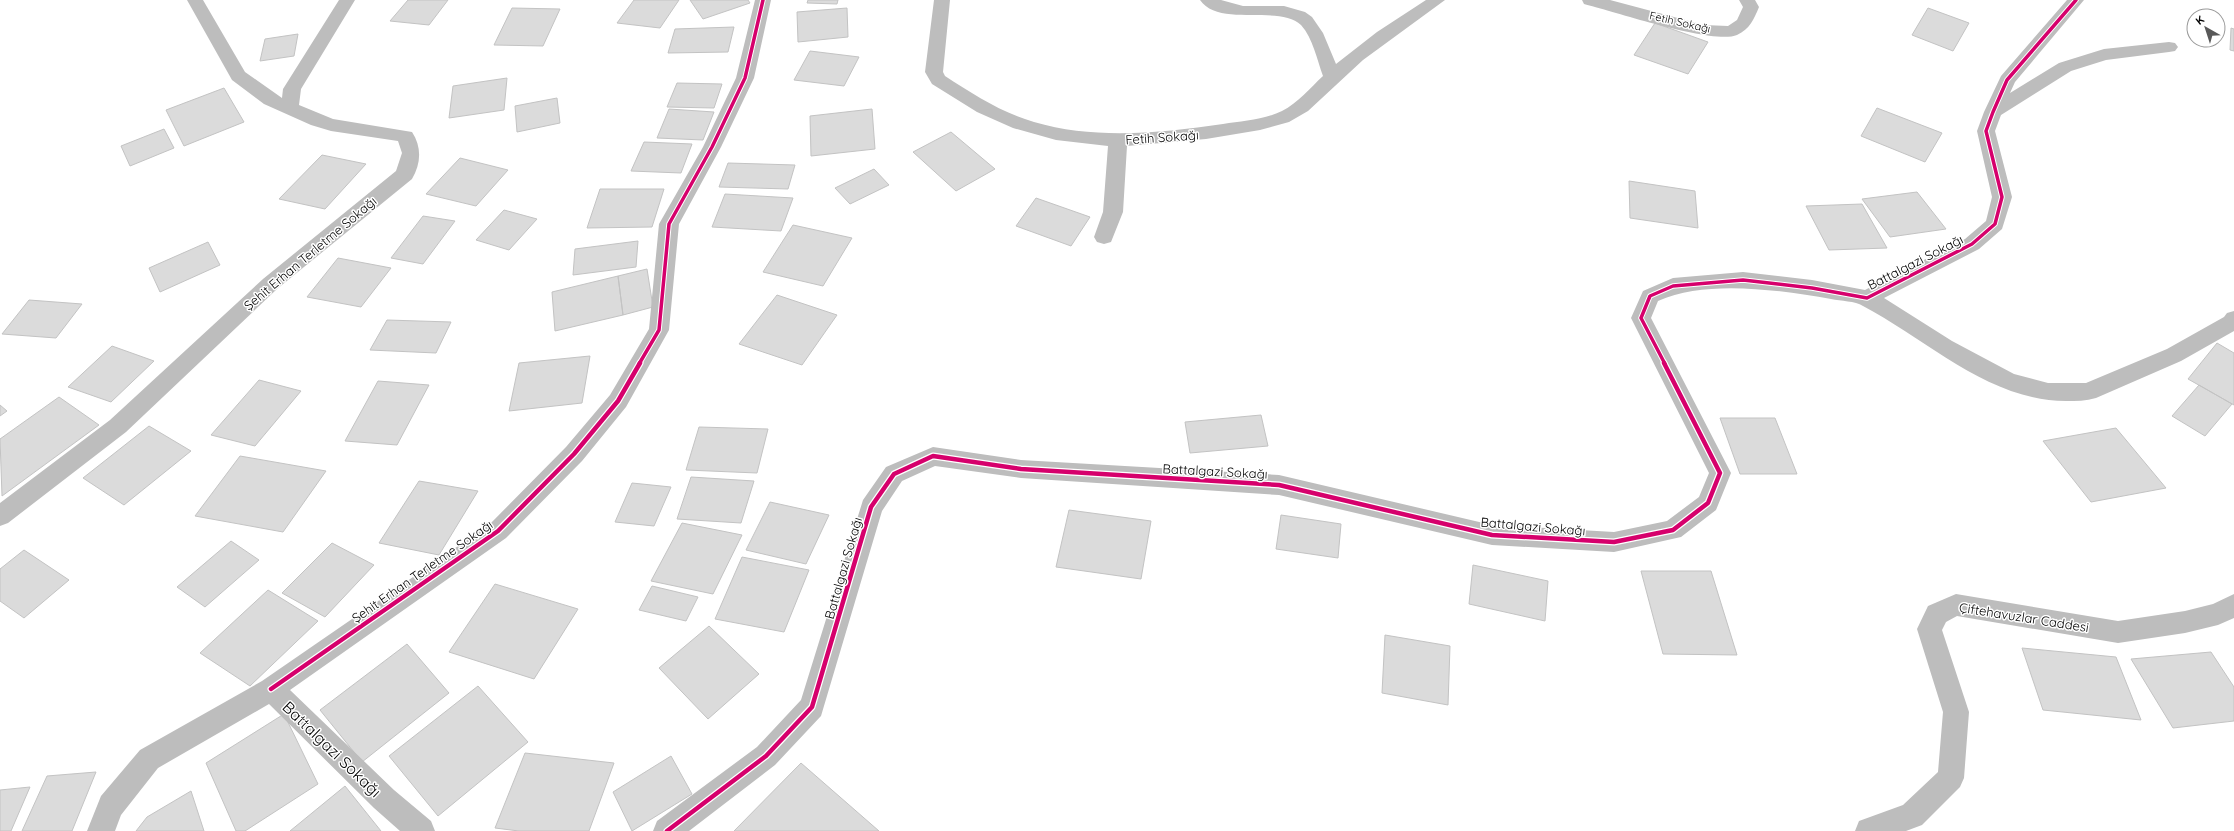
<svg xmlns="http://www.w3.org/2000/svg" width="2234" height="831" viewBox="0 0 2234 831" font-family="Quicksand,sans-serif">
  <style>
    .building { fill: #dbdbdb; stroke: #c3c3c3 }
    .lines { fill: none; stroke-linecap: round; stroke-linejoin: round }
    .minor { fill: #bdbdbd; fill-rule: evenodd }
    .cycleway-far1-casing { stroke: #fff; stroke-width: 5.5 }
    .cycleway-casing { stroke: #fff; stroke-width: 7 }
    .cycleway-far1 { stroke: #d6006c; stroke-width: 3.5 }
    .cycleway { stroke: #d6006c; stroke-width: 4.5 }
    .labels { text-anchor: middle; dominant-baseline: central; stroke-width: 3; stroke-linejoin: round; paint-order: stroke }
    .far-street-label { font-size: 11px; fill: #000; stroke: #fff }
    .street-label { font-size: 13px; fill: #000; stroke: #fff }
    .near-street-label { font-size: 16px; fill: #000; stroke: #fff }
  </style>
  <rect width="100%" height="100%" fill="#fff"/>
  <path class="building" d="M408,0H448L429,25L390,21Z
    M634,0H679L660,28L617,23Z
    M690,0H748L750,3L703,19Z
    M808,0H838L837,4L807,3Z
    M512,8L560,9L543,46L494,45Z
    M847,8L848,37L798,42L797,12Z
    M1928,8L1969,23L1953,51L1912,35Z
    M1655,23L1708,42L1688,74L1634,55Z
    M734,27L728,52L668,53L675,29Z
    M2231,28L2234,29V51L2230,50Z
    M298,34L294,56L260,61L265,39Z
    M810,51L859,57L844,86L794,80Z
    M507,78L504,110L449,118L453,86Z
    M677,83L722,84L714,108L667,107Z
    M224,88L244,122L184,146L166,110Z
    M557,98L560,123L517,132L515,106Z
    M1877,108L1942,133L1925,162L1861,136Z
    M669,109L714,112L703,140L657,138Z
    M872,109L875,149L811,156L810,116Z
    M164,129L174,148L130,166L121,146Z
    M951,132L995,169L956,191L913,152Z
    M644,142L692,144L681,173L631,171Z
    M322,155L366,164L325,209L279,199Z
    M460,158L508,170L476,206L426,194Z
    M728,163L795,165L788,189L719,187Z
    M874,169L889,185L850,204L835,188Z
    M1629,181L1695,191L1698,228L1630,218Z
    M600,189H664L652,227L587,228Z
    M1917,192L1946,229L1890,237L1862,199Z
    M725,194L793,198L781,231L712,227Z
    M1036,198L1090,217L1071,246L1016,226Z
    M1862,204L1887,248L1829,250L1806,206Z
    M504,210L537,219L509,250L476,240Z
    M423,216L455,221L423,264L391,258Z
    M793,225L852,238L823,286L763,272Z
    M638,241L636,267L573,275L575,249Z
    M208,242L220,265L160,292L149,268Z
    M338,258L391,268L361,307L307,297Z
    M647,269L653,307L623,315L618,276Z
    M618,276L623,315L555,331L552,292Z
    M777,295L837,315L802,365L739,344Z
    M29,300L82,304L56,338L2,334Z
    M387,320L451,322L436,353L370,350Z
    M2217,343L2234,353V405L2188,379Z
    M112,346L154,361L111,402L68,387Z
    M590,356L582,403L509,411L519,363Z
    M259,380L301,391L255,446L211,435Z
    M378,381L429,385L397,445L345,441Z
    M2199,385L2232,404L2205,436L2172,416Z
    M59,397L99,425L2,496L0,439Z
    M0,405L7,411L0,416Z
    M1261,415L1268,446L1190,453L1185,422Z
    M1720,418H1775L1797,474H1740Z
    M149,426L191,451L124,505L83,478Z
    M699,427L768,429L757,473L686,470Z
    M2116,428L2166,488L2091,502L2043,441Z
    M240,456L326,471L283,532L195,516Z
    M691,477L754,481L741,523L677,519Z
    M419,481L478,491L439,555L379,543Z
    M632,483L671,487L654,526L615,522Z
    M770,502L829,515L806,564L746,550Z
    M1069,510L1151,521L1141,579L1056,567Z
    M1281,515L1341,524L1338,558L1276,549Z
    M682,523L742,535L713,594L651,581Z
    M231,541L259,560L205,607L177,587Z
    M332,543L374,565L325,617L282,593Z
    M24,550L69,580L24,618L0,601V569Z
    M742,557L809,570L784,632L715,619Z
    M1473,565L1548,581L1545,621L1469,604Z
    M1641,571H1711L1737,655L1663,654Z
    M495,584L578,609L534,679L449,652Z
    M652,586L698,597L686,621L639,610Z
    M268,590L318,621L250,686L200,653Z
    M709,626L759,674L708,719L659,668Z
    M1385,635L1450,646L1448,705L1382,693Z
    M407,644L449,693L362,762L320,710Z
    M2022,648L2116,657L2141,720L2043,710Z
    M2211,652L2234,687V721L2173,728L2131,659Z
    M478,686L528,742L438,816L389,756Z
    M284,714L318,784L245,831H236L206,763Z
    M525,753L614,763L589,831H519L495,828Z
    M671,756L692,794L632,831L613,792Z
    M801,763L879,831H734Z
    M96,772L72,831H22L47,776Z
    M345,786L381,831H290Z
    M30,787L11,831H0V790Z
    M191,791L204,831H136L147,817Z"/>
  <g class="lines">
    <path class="minor" d="M187,0H203L245,72L282,98L283,89L339,0H355L301,89L299,105L333,119L412,132C422,147 421,164 412,179L277,289L126,432L8,523L0,526V503L110,420L263,279L396,171L402,153L398,141L331,131L311,125L264,104L232,80Z
      M755,0H771L754,78L721,147L679,224L669,330L626,407L582,461L506,538L290,690L394,790L431,821L435,831H400L374,808L269,704L158,768L121,815L115,831H87L101,796L140,750L262,681L490,524L566,447L610,395L649,329L659,224L703,147L736,78Z
      M934,0H950L943,72L945,76C973,94 1002,113 1034,122C1095,140 1161,133 1223,124C1242,121 1264,120 1282,111C1298,103 1310,88 1323,76C1317,60 1313,38 1301,25C1280,4 1219,28 1200,0H1221L1243,6H1284L1305,12L1312,17L1323,33L1336,64L1377,32L1426,0H1445L1363,60L1308,111L1289,122L1260,130L1206,139L1127,146L1123,212L1111,242L1104,244L1097,242L1094,237L1103,212L1108,146L1056,140L1013,128L977,112L932,84L925,72Z
      M1582,0H1610L1704,25L1728,26L1737,20L1743,7L1739,0H1755L1759,7C1754,19 1750,29 1737,35C1713,45 1613,11 1584,4Z
      M2067,0H2084L2015,82L2010,93L2059,63L2104,49L2169,42L2175,43L2178,47L2175,51L2169,52L2106,60L2071,71L2001,115L1995,131L2012,197L2002,229L1979,249L1884,298L1952,341L2014,374L2048,383H2086L2167,349L2224,317L2227,313L2234,311V331L2181,361L2096,398C2086,401 2076,401 2066,401C1989,401 1928,340 1863,306C1855,301 1841,301 1831,299C1779,290 1707,279 1658,301L1651,318L1731,473L1716,510L1681,537L1614,552L1492,545L1279,495L1021,478L935,466L902,481L882,511L821,716L775,765L689,831H653L657,821L757,747L801,700L863,500L886,467L933,447L1021,460L1279,475L1492,525L1614,532L1667,521L1699,497L1709,473L1631,318L1643,291L1673,278L1743,272L1812,280L1865,290L1965,239L1986,221L1992,197L1977,131L1984,112L2001,76Z
      M1956,594L2118,621L2185,611L2213,604L2234,594V618L2218,625L2185,633L2118,643L1957,616L1946,622L1942,630L1969,712L1964,778L1960,787L1922,825L1906,831H1855L1859,821L1903,805L1938,772L1943,712L1917,629L1928,606Z"/>
    <g class="cycleway-far1-casing">
      <path id="cycleway-far1" d="M639,364L659,330L669,224L712,147L745,78L763,0
        M1665,364L1641,318L1650,296L1673,286L1743,280L1812,288L1867,298L1972,244L1995,224L2002,197L1986,131L1993,112L2007,80L2076,0"/>
    </g>
    <g class="cycleway-casing">
      <path id="cycleway" d="M271,689L498,531L574,454L618,401L640,363
        M667,831L766,756L812,707L871,507L894,474L933,456L1021,469L1279,485L1492,535L1614,542L1673,530L1708,503L1720,473L1664,363"/>
    </g>
    <use href="#cycleway-far1" class="cycleway-far1"/>
    <use href="#cycleway" class="cycleway"/>
  </g>
  <g class="labels">
    <g class="far-street-label">
      <text transform="translate(1680 22) rotate(13)">Fetih Sokağı</text>
    </g>
    <g class="street-label">
      <text transform="translate(1162 137) rotate(-4)">Fetih Sokağı</text>
      <text transform="translate(310 253) rotate(-40)">Şehit Erhan Terletme Sokağı</text>
      <text transform="translate(1915 262) rotate(-27)">Battalgazi Sokağı</text>
      <text transform="translate(1215 471) rotate(3)">Battalgazi Sokağı</text>
      <text transform="translate(1533 526) rotate(5)">Battalgazi Sokağı</text>
      <text transform="translate(843 568) rotate(-74)">Battalgazi Sokağı</text>
      <text transform="translate(422 571) rotate(-35)">Şehit Erhan Terletme Sokağı</text>
      <text transform="translate(2024 617) rotate(9)">Çiftehavuzlar Caddesi</text>
    </g>
    <g class="near-street-label">
      <text transform="translate(332 749) rotate(44)">Battalgazi Sokağı</text>
    </g>
  </g>
  <g transform="translate(2206 28) rotate(321)"><circle r="19" fill="#ffffff" stroke="#999999"/>
  <path d="M0-3L7 15L0 10L-7 15Z" fill="#595959"/>
  <text y="-6" font-size="11" font-weight="bold" text-anchor="middle" fill="#000000">K</text>
  </g>
</svg>
